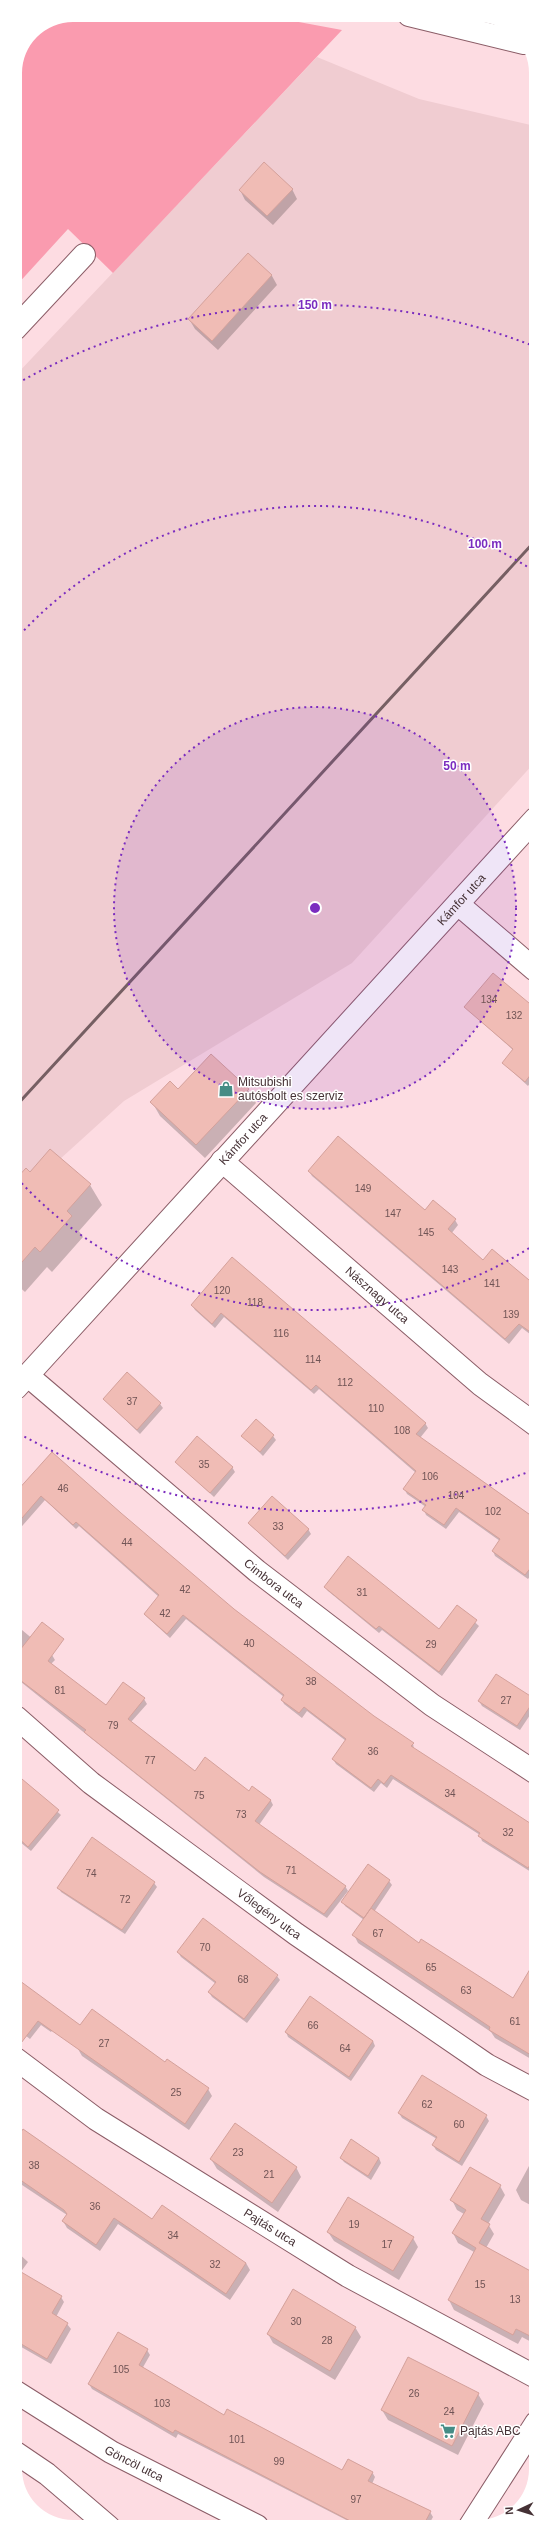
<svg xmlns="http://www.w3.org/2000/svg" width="551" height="2542" viewBox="0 0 551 2542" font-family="Helvetica,sans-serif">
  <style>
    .built { fill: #f0ccd1 }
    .green { fill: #fa9baf }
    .shadow { fill: #0003 }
    .building { fill: #f0bcb5; stroke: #d4a19b }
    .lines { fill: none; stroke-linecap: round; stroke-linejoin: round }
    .minor-casing { stroke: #8b5d67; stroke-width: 24 }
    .major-casing { stroke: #8b5d67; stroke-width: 24 }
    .minor { stroke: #fff; stroke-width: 22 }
    .major { stroke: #fff; stroke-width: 22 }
    .rail { stroke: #765f63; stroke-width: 3 }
    .ring { fill: none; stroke: #7b2cbf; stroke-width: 2; stroke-dasharray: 2 4 }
    .labels { text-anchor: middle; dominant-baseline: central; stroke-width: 3; stroke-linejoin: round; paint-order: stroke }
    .number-label { font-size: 10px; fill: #705455 }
    .street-label { font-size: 12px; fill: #453135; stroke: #fff }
    .poi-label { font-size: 12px; fill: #453135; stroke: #fff; text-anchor: start }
    .centre { fill: #7b2cbf; stroke: #fff; stroke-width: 2 }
    .ring-label { font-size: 12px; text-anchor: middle; font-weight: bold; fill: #7b2cbf; stroke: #fff; stroke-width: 3; stroke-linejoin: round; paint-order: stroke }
  </style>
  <rect width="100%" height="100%" fill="#fddce2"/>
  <path class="built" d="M317,57L419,99L535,126V762L352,963L124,1101L16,1199L15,376Z"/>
  <path class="green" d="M73,15H261L342,30L113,273L68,229L15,287V72L32,32Z"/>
  <path class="shadow" d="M292,189L297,199L273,225L245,200L240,190Z
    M248,254L272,276L277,285L218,350L195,329L189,319Z
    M493,974L535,1009V1076L528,1086L503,1063L513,1050L465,1007Z
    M248,1090L256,1103L205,1158L160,1116L152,1102L178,1091Z
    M309,1171L455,1220L458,1225L451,1234L483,1262L492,1250L535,1286V1338L522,1328L509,1344L312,1176Z
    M30,1174L90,1185L102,1205L79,1231L83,1237L52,1272L47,1267L25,1292L16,1284L15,1181Z
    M232,1258L425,1423L428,1428L420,1438L536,1519V1569L528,1579L495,1556L493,1551L500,1541L459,1512L446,1529L426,1515L424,1510L426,1507L407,1494L405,1490L416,1473L319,1389L314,1394L224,1317L215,1328L195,1310L192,1305Z
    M104,1399L160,1404L163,1408L140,1434Z
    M243,1436H273L276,1440L263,1456Z
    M52,1453L120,1514L233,1609L373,1717L413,1743L414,1750L536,1828V1873L531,1872L482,1841L480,1835L393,1779L387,1788L381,1783L374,1792L336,1764L333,1759L346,1741L307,1711L302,1718L284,1704L282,1700L284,1697L186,1619L170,1638L145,1615L159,1597L79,1526L76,1529L45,1500L16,1533V1493Z
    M176,1462L232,1467L235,1472L214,1497Z
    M249,1524L308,1529L311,1534L288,1560Z
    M325,1587L439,1630L457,1606L479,1626L442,1676L382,1630L379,1633L328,1591Z
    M16,1625L52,1655L55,1660L51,1664L106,1706L144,1699L147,1704L131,1722L195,1772L249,1792L253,1787L271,1801L273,1805L259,1825L345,1886L348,1891L327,1918L264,1877L16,1678Z
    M534,1700L536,1706L520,1730L482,1706L479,1701Z
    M16,1775L61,1815L31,1851L20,1842L16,1846Z
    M389,1881L392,1885L374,1912L419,1944L513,2000L536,1981V2062L495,2038L491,2032L358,1943L354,1935L364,1920L345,1906L343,1902Z
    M154,1883L157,1887L125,1934L61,1892L59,1888Z
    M178,1952L277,1976L280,1980L247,2023L212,1997L209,1992L216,1984L181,1957Z
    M16,1979L60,2012L63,2017L51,2032L41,2025L30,2039L16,2028Z
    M310,1997L373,2041L375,2046L351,2081L288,2037L286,2032Z
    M78,2049L208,2089L212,2096L189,2130L82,2056Z
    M399,2113L486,2116L489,2121L462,2166L436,2150L433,2145L437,2139L402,2118Z
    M24,2130L153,2220L246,2263L250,2270L230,2300L118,2224L100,2251L67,2228L63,2221L67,2215L16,2181V2142Z
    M536,2153V2208L521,2200L516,2190Z
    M341,2158H379L381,2163L371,2180L344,2162Z
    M211,2159L296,2167L301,2177L278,2212L217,2169Z
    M500,2186L505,2195L488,2224L494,2234L486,2248L536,2275L535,2344L522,2337L518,2344L454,2310L449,2300L474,2252L458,2243L453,2233L464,2214L457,2210L452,2200Z
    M328,2232L413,2238L418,2247L399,2280L334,2241Z
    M16,2251L28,2262L20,2273L61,2297L64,2302L56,2317L67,2324L71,2329L51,2364L16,2344V2334L20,2327L16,2325Z
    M355,2327L361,2337L335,2380L273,2343L268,2334Z
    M147,2350L150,2355L142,2369L224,2416L343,2472H372L375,2477L372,2484L430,2512L433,2517L428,2526H358L178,2434L176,2438L92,2389L89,2384Z
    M478,2394L484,2404L458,2455L388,2420L382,2410Z"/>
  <path class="building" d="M264,162L293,189L267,216L239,190Z
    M248,253L272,275L212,341L188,319Z
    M493,973L535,1008V1069L525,1082L502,1063L513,1049L464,1007Z
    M211,1054L249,1089L196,1145L150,1102L170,1081L178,1089Z
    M338,1136L425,1210L433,1200L456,1219L448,1229L483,1260L492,1249L535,1285L536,1336L519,1324L505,1339L308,1171Z
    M50,1149L91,1184L67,1211L72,1216L40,1252L35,1247L16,1269L15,1180L26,1168L30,1172Z
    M232,1257L426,1423L416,1434L536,1519V1561L525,1575L492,1551L500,1539L456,1508L444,1525L422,1510L426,1505L403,1489L416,1471L316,1385L311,1390L221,1313L212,1324L191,1305Z
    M127,1372L161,1403L137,1430L103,1399Z
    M256,1419L274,1435L260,1452L241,1436Z
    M197,1436L233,1467L210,1493L175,1462Z
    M52,1452L121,1513L234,1609L374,1716L414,1743L411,1746L536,1827V1856L528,1868L478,1836L480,1833L391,1775L384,1784L378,1779L371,1788L332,1759L346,1739L304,1707L299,1713L281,1700L284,1695L183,1615L167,1634L144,1614L159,1595L76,1522L73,1525L41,1496L16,1525V1492Z
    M272,1496L309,1529L285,1556L248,1523Z
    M348,1556L439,1629L457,1605L477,1620L439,1672L379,1626L376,1629L324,1587Z
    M42,1622L64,1639L48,1661L106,1705L123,1682L145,1698L128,1719L195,1771L205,1757L249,1791L252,1786L271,1800L255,1821L346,1886L324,1914L260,1872L84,1732L86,1730L16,1677V1655Z
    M496,1674L535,1699L517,1726L478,1701Z
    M16,1774L59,1810L28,1847L16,1836Z
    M92,1837L155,1882L122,1930L57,1888Z
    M368,1864L390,1880L364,1918L341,1902Z
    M371,1908L419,1943L421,1939L513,1998L536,1959V2058L489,2030L490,2027L352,1935Z
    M203,1918L278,1975L244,2019L208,1992L216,1982L177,1952Z
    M16,1978L80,2025L92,2009L165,2062L167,2059L209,2088L185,2124L38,2021L18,2047H16Z
    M310,1996L373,2041L349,2077L285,2032Z
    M422,2075L487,2115L459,2162L432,2145L437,2137L398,2113Z
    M235,2123L297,2167L272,2203L210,2159Z
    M23,2129L152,2219L162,2205L246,2263L226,2294L114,2218L96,2245L62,2221L67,2214L64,2210L16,2177V2140Z
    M351,2139L379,2158L368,2176L340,2158Z
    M470,2167L501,2185L481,2219L490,2224L479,2243L536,2274V2325L530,2336L516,2329L513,2335L448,2300L476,2248L452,2233L466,2210L450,2200Z
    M348,2197L414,2237L393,2271L327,2232Z
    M16,2269L62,2296L52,2313L68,2323L47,2359L16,2341Z
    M293,2289L356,2327L330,2371L267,2334Z
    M118,2332L148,2349L139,2365L224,2415L227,2409L342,2470L348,2459L373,2472L368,2481L431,2511L423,2526H360L175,2430L173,2433L88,2384Z
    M408,2357L479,2393L452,2446L381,2410Z"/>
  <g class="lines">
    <g class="minor-casing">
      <g id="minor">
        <path d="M15,329L84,255"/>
        <path d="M458,904L535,970"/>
        <path id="s1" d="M222,1161L480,1384L536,1425"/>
        <path id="s2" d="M27,1375L257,1571L432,1705L536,1773"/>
        <path id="s3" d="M16,1388L535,819"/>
        <path id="s4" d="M16,1717L91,1783L296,1934L487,2065L536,2091"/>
        <path id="s5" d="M16,2059L96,2119L348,2276L536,2377"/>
        <path id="s6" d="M16,2392L111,2452L257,2526"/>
        <path d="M16,2453L47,2474L109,2527"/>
        <path d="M470,2526L536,2423"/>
      </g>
    </g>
    <g class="major-casing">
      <path id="major" d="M409,15L524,43"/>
    </g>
    <use href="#minor" class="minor"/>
    <use href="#major" class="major"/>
    <path class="rail" d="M15,1107L535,541"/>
  </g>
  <circle cx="315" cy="908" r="201" fill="#7b2cbf" fill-opacity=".12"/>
  <g class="ring">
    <circle cx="315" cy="908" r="201"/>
    <path d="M534 1245A402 402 0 0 1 16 1177M16 639A402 402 0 0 1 534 571"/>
    <path d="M531 1471A603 603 0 0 1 18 1433M18 383A603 603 0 0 1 531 345"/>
  </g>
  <defs>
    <g id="shop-bare" transform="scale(1.2)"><path d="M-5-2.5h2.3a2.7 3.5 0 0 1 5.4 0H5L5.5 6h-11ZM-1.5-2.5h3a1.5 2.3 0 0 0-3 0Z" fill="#468c85" stroke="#fff" stroke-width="2.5" paint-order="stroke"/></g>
    <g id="supermarket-bare" transform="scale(1.2)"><path d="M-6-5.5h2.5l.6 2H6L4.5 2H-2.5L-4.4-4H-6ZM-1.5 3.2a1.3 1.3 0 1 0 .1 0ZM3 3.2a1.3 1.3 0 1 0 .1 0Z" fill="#468c85" stroke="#fff" stroke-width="2.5" paint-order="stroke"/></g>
  </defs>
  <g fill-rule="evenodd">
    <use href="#shop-bare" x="226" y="1089"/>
    <use href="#supermarket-bare" x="448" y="2431"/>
  </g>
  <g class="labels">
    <g class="number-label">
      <text x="489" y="999">134</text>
      <text x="514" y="1015">132</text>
      <text x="363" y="1188">149</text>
      <text x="393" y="1213">147</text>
      <text x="426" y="1232">145</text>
      <text x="450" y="1269">143</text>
      <text x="492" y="1283">141</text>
      <text x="222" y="1290">120</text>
      <text x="255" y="1302">118</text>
      <text x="511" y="1314">139</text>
      <text x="281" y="1333">116</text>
      <text x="313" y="1359">114</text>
      <text x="345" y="1382">112</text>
      <text x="132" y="1401">37</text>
      <text x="376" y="1408">110</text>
      <text x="402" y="1430">108</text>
      <text x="204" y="1464">35</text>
      <text x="430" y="1476">106</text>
      <text x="63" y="1488">46</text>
      <text x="456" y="1495">104</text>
      <text x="493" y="1511">102</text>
      <text x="278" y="1526">33</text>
      <text x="127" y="1542">44</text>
      <text x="185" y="1589">42</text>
      <text x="362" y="1592">31</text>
      <text x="165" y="1613">42</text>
      <text x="249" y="1643">40</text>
      <text x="431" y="1644">29</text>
      <text x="311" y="1681">38</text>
      <text x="60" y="1690">81</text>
      <text x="506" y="1700">27</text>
      <text x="113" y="1725">79</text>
      <text x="373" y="1751">36</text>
      <text x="150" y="1760">77</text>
      <text x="450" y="1793">34</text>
      <text x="199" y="1795">75</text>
      <text x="241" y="1814">73</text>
      <text x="508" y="1832">32</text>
      <text x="291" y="1870">71</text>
      <text x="91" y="1873">74</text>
      <text x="125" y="1899">72</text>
      <text x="378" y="1933">67</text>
      <text x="205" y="1947">70</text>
      <text x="431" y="1967">65</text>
      <text x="243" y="1979">68</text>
      <text x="466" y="1990">63</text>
      <text x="515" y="2021">61</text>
      <text x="313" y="2025">66</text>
      <text x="104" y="2043">27</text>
      <text x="345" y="2048">64</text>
      <text x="176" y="2092">25</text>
      <text x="427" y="2104">62</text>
      <text x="459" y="2124">60</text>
      <text x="238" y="2152">23</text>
      <text x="34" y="2165">38</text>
      <text x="269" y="2174">21</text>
      <text x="95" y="2206">36</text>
      <text x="354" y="2224">19</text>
      <text x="173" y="2235">34</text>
      <text x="387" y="2244">17</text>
      <text x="215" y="2264">32</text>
      <text x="480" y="2284">15</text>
      <text x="515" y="2299">13</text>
      <text x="296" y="2321">30</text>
      <text x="327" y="2340">28</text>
      <text x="121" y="2369">105</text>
      <text x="414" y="2393">26</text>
      <text x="162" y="2403">103</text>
      <text x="449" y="2411">24</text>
      <text x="237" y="2439">101</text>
      <text x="279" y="2461">99</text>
      <text x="356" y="2499">97</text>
    </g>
    <g class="street-label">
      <text stroke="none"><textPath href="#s3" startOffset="661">Kámfor utca</textPath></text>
      <text stroke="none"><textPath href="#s3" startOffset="337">Kámfor utca</textPath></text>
      <text stroke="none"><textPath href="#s1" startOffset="205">Násznagy utca</textPath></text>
      <text stroke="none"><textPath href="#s2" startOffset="323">Cimbora utca</textPath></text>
      <text stroke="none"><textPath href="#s4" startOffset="321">Vőlegény utca</textPath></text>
      <text stroke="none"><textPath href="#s5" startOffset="305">Pajtás utca</textPath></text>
      <text stroke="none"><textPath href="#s6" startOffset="138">Göncöl utca</textPath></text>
    </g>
    <g class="poi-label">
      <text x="238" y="1082">Mitsubishi<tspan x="238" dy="14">autósbolt es szerviz</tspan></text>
      <text x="460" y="2431">Pajtás ABC</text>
    </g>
  </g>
  <path d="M0 0H551V2542H0ZM73 22H478A51 51 0 0 1 529 73V2469A51 51 0 0 1 478 2520H73A51 51 0 0 1 22 2469V73A51 51 0 0 1 73 22Z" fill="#fff" fill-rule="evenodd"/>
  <circle cx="315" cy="908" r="6" class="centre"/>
  <g class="ring-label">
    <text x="315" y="309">150 m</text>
    <text x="485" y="548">100 m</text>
    <text x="457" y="770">50 m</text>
  </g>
  <g transform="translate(519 2510) rotate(266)" stroke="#ffffff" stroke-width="3" paint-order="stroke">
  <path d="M0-3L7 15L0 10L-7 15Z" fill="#453135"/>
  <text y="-6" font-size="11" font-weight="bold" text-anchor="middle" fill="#453135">N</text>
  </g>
</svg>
